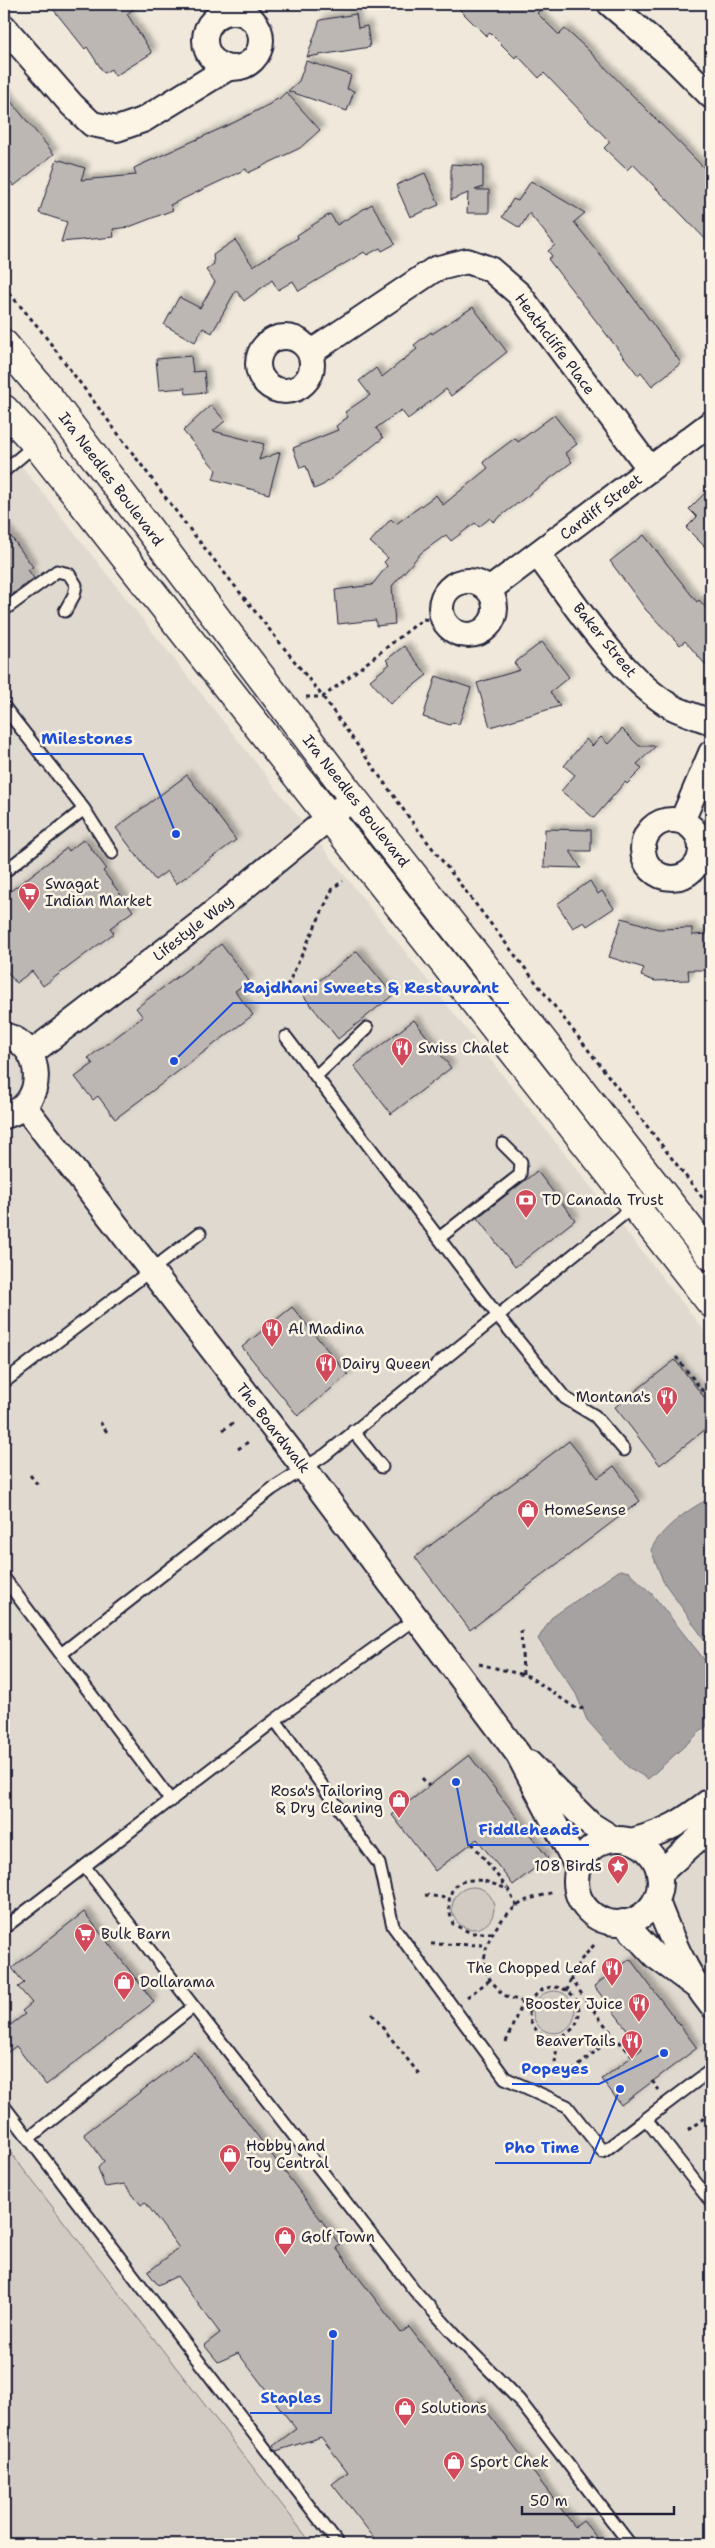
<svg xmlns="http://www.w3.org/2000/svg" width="715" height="2548" viewBox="0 0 715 2548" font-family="'Shantell Sans',sans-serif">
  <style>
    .built { fill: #e0d9cf }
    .green { fill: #d1cbc3; stroke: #7a767f }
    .water { fill: #a6a2a2; stroke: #716f79 }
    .building { fill: #bcb7b3; stroke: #22223b; filter: url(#shadow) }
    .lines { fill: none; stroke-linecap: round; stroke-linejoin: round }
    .service-casing { stroke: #22223b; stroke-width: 15 }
    .minor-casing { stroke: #22223b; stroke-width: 28 }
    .secondary-casing { stroke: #22223b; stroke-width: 31 }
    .path { stroke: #22223b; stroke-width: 3; stroke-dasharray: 4 4; stroke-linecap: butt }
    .service { stroke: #fcf5e5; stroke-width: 11 }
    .minor { stroke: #fcf5e5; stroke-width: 24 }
    .secondary { stroke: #fcf5e5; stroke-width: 28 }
    .labels { text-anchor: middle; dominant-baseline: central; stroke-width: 5; stroke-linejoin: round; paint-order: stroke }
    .street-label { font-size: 15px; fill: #22223b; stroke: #fcf5e5 }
    .poi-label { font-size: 15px; fill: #22223b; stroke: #fcf5e5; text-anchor: start }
    .leader { fill: none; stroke: #1d4ed8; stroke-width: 2 }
    .callout-dot { fill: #1d4ed8; stroke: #fcf5e5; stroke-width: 2 }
    .callout-label { font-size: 16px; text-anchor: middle; font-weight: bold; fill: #1d4ed8; stroke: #fcf5e5; stroke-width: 5; stroke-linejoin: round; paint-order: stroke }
  </style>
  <defs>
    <filter id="shadow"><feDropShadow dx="4.5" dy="-4.5" stdDeviation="2.5" flood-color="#0004"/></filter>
  </defs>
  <rect width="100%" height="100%" fill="#efe8db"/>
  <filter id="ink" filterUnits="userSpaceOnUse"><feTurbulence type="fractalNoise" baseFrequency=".02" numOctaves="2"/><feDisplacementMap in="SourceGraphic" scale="10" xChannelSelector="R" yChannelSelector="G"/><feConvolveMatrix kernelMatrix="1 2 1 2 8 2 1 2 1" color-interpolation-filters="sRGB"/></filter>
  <g filter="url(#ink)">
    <path class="built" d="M4,444L711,1339V2544H312L4,2144Z"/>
    <path class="green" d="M452 1908a21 21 0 1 1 42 0a21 21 0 1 1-42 0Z
      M533 2012a21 21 0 1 1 42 0a21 21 0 1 1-42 0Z
      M4,2144L312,2544H4Z"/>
    <path class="water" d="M711,1498V1649L663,1581L651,1550C659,1530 692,1506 711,1498Z
      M620,1570L629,1572L652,1594L711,1668V1722L648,1779L628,1767L587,1720L576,1694L538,1639L551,1618Z"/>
    <path class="building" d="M49,4H140L127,14L152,53L115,76L111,69L104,73L87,47L85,49Z
      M454,4H547L537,13L559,35L565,29L585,47L711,175V245L633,164L627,170L604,148L610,142L544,73L539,78L517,55L515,58L490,33L486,36Z
      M356,14L358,28L367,26L370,47L307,57L320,20Z
      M306,61L351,75L347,89L354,91L347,111L288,91L299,81Z
      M286,92L320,130L300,148L248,173L246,169L170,205L173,210L129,227L113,229L114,237L61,242L67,222L39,213L57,159L85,168L81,180L136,175L134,168L235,122L270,104L277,98L278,100Z
      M4,93L54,154L14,186L4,174Z
      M451,164L483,166V187L475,190H489V213H467L468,193L451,200Z
      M425,173L439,205L410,217L396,185Z
      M531,181L585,213L574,222L624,285L681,363L652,386L641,372L638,375L548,259L552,256L548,251L555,245L529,213L520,228L502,217L513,199L518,201Z
      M372,204L395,244L382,251L380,248L367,255L364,252L299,291L293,281L278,290L272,280L244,301L236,290L212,333L203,328L195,342L164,325L179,297L200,308L215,282L206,270L214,264L213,255L235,240L253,266L298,238L297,235L330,214L337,225Z
      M473,307L507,352L451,396L446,389L408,419L401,410L376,428L383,438L323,485L314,489L306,466L300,468L293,448L338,430L336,426L348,417L345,412L370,395L359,381L376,368L382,377L417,349L414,345L431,332L432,334Z
      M191,356L193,372L204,371L206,392L186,394L185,388L159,390L156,359Z
      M211,405L225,421L213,431L264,444L259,460L280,452L269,494L213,479L216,470L183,431Z
      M554,415L577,444L565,453L572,462L493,522L490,518L479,527L475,523L451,541L446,535L421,553L392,586L395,624L376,626V620L338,624L335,590L372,585L387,566L384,562L388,558L370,542L391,519L396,524L436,495L443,505L488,468L483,462L515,438L518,442Z
      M711,487V553L686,528L697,517L689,509Z
      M4,527L33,567L28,570L34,578L10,596L4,587Z
      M644,535L697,602L699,600L711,614V671L685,641L680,645L646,610L610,561Z
      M542,642L569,677L550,692L560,706L490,727L477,683L520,670L514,663Z
      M404,646L427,675L390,704L370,680L390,664L386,660Z
      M436,676L471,688L459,724L452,722L450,725L423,717Z
      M622,729L639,746H656L637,764L642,769L627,784L625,782L594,818L561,791L575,775L564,766L586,739L592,746L601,737L608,744Z
      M187,775L236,840L176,884L167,871L155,880L116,828Z
      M545,829L591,830V851H570L581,868L544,867Z
      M84,839L106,868L103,871L133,911L110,928L114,933L43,986L32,971L16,983L4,968V896L67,848L69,851Z
      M590,881L598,894L602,891L614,908L587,926L584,922L573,928L557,904Z
      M622,918L658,929L692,928V935L708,934L709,970H688L689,980L655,981L641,976L644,968L609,957Z
      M221,944L249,981L235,991L253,1015L115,1119L98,1096L93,1100L75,1077L93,1064L88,1058L143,1017L136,1008Z
      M357,951L393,995L338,1039L302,994Z
      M414,1020L451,1068L391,1114L354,1066Z
      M537,1171L575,1220L515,1267L477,1218Z
      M292,1307L348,1375L298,1416L242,1347Z
      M675,1360L711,1406V1425L660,1465L615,1407Z
      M569,1441L598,1478L614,1466L640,1501L470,1630L415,1557Z
      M469,1755L548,1858L513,1885L477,1839L435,1871L392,1815Z
      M84,1912L154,2002L46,2085L16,2046L4,2055V2030L25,2014L22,2011L32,2003L18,1987L24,1983L12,1968Z
      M630,1959L697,2048L621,2105L602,2079L642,2049L594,1986Z
      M194,2052L340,2245L336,2248L401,2333L409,2327L470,2407L479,2401L575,2527L583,2521L602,2544H379L332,2484L348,2472L321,2437L276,2451L273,2446L296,2429L238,2353L218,2362L204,2345L220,2333L177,2276L158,2285L148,2272L179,2248L145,2202L141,2205L124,2184L105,2187L98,2168L104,2161L84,2134Z"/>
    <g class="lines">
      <g class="service-casing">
        <path id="service" d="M4,471L36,444
          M4,610L57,571L69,574L76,585L74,595L65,611
          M4,707L84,809L4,872
          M84,809L112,853
          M286,1037L498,1316L565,1398L595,1416L624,1450
          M316,1076L367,1028
          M439,1238L520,1175L521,1162L503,1144
          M4,1382L200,1233
          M353,1431L382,1467
          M4,1578L171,1801
          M61,1654L272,1489L325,1455L634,1206
          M275,1720L379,1864L393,1926L505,2078L567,2106L603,2152L646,2119
          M85,1867L415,2291L454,2334L519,2400L630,2544
          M4,1928L275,1720L416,1618
          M711,2070L646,2119L711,2202
          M4,2106L338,2544
          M29,2138L193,2007"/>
      </g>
      <g class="minor-casing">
        <path id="minor" d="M610,4L673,58L711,96
          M205 40a28 28 0 1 1 56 0a28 28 0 1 1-56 0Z
          M4,27L72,105L92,124L117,129L143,120L228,68
          M258 364a27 27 0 1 1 54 0a27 27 0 1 1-54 0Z
          M310,353L435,269L467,261L490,269L519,294L650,469
          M538,555C573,601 622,679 672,707C684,713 698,717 711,722
          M441 608a27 27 0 1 1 54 0a27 27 0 1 1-54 0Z
          M489,590L711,423
          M643 849a29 29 0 1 1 58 0a29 29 0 1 1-58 0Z
          M682,821L711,753
          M4,1035C46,1045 47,1107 4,1116
          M30,1054L202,922L353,798
          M24,1106L304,1468L518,1754L578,1868
          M529,1763L590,1824L614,1839
          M576 1881a42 42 0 1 1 84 0a42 42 0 1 1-84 0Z
          M631,1841C667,1832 682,1822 711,1800
          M659,1874L711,1827
          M656,1899C670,1936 686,1974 711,2005
          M623,1922L655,1956L693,1984"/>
      </g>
      <g class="secondary-casing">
        <path id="secondary" d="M4,344L51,400L353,798L711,1256
          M4,409L36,444L711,1303"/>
      </g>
      <path class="path" d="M4,287L39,328L184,522L323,697L413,823L711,1209
        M306,697H323L423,619L444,621
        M287,986L333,888L343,881
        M676,1357L705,1394H711
        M100,1422L107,1432
        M223,1430L233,1423
        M238,1449L248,1442
        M30,1475L38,1485
        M521,1630L523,1674
        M479,1664L528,1676L577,1709L586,1708
        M422,1778L429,1786
        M472,1843L507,1888
        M425,1895L447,1898
        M492,1933H471L453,1924C446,1905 446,1880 473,1880C484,1879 497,1886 508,1889L517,1907
        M431,1944L486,1945
        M594,1945L580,1961L571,1978C589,2006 609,2032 633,2056
        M529 2012a25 25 0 1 1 50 0a25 25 0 1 1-50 0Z
        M567,1991L571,1978
        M467,1997L490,1980
        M529,2008C521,1997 512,2001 503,1994C499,1991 496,1986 492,1982C470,1955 501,1912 527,1900C535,1897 545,1895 553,1892
        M372,2014L419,2074
        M506,2042L523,2000
        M555,2063L558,2037
        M567,2076L613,2036
        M652,2081L659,2090
        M688,2130L711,2113"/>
      <use href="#service" class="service"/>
      <use href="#minor" class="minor"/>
      <use href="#secondary" class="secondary"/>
    </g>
  </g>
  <defs>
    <g id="supermarket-pin" transform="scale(1.125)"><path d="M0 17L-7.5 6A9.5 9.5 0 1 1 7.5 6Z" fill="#d1495b" stroke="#fcf5e5"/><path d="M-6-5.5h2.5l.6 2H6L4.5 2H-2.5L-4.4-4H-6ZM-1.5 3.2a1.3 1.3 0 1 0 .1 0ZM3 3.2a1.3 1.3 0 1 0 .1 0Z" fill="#fff"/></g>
    <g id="restaurant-pin" transform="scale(1.125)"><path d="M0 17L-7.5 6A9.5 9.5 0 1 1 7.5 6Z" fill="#d1495b" stroke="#fcf5e5"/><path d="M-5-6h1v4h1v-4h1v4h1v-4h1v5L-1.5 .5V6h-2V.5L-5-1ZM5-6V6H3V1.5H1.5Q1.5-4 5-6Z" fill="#fff"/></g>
    <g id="bank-pin" transform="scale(1.125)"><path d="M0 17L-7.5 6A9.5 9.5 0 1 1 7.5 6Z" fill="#d1495b" stroke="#fcf5e5"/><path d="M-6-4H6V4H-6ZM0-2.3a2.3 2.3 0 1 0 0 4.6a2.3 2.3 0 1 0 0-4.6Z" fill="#fff"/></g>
    <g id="shop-pin" transform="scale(1.125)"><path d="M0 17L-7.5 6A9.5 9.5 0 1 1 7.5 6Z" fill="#d1495b" stroke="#fcf5e5"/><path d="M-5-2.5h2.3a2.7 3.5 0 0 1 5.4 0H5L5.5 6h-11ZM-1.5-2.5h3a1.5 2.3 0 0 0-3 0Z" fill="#fff"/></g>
    <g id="sight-pin" transform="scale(1.125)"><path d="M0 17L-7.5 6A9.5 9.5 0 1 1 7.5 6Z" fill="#d1495b" stroke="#fcf5e5"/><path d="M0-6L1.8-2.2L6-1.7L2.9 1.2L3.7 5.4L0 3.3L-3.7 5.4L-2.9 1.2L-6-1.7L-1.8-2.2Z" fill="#fff"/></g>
  </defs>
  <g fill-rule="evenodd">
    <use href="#supermarket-pin" x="29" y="893"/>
    <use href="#restaurant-pin" x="402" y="1048"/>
    <use href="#bank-pin" x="526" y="1200"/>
    <use href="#restaurant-pin" x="272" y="1329"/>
    <use href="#restaurant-pin" x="326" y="1364"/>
    <use href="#restaurant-pin" x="667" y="1397"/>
    <use href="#shop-pin" x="528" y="1510"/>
    <use href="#shop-pin" x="399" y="1800"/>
    <use href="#sight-pin" x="618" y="1866"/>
    <use href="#supermarket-pin" x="85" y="1934"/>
    <use href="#restaurant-pin" x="612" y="1968"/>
    <use href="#shop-pin" x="124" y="1982"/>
    <use href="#restaurant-pin" x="639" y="2004"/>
    <use href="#restaurant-pin" x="632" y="2041"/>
    <use href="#shop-pin" x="230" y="2155"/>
    <use href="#shop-pin" x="285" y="2237"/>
    <use href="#shop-pin" x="405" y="2408"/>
    <use href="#shop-pin" x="454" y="2462"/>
  </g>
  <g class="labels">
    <g class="street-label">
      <text transform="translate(555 344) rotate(53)">Heathcliffe Place</text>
      <text transform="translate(111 479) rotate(53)">Ira Needles Boulevard</text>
      <text transform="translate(601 507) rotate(-37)">Cardiff Street</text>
      <text transform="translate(605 640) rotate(51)">Baker Street</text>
      <text transform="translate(356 801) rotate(52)">Ira Needles Boulevard</text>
      <text transform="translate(193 928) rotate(-38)">Lifestyle Way</text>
      <text transform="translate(273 1428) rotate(52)">The Boardwalk</text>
    </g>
    <g class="poi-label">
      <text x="45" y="884">Swagat<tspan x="45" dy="17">Indian Market</tspan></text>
      <text x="418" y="1048">Swiss Chalet</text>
      <text x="542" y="1200">TD Canada Trust</text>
      <text x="288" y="1329">Al Madina</text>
      <text x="342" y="1364">Dairy Queen</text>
      <text x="651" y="1397" text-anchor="end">Montana's</text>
      <text x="544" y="1510">HomeSense</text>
      <text x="383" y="1791" text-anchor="end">Rosa's Tailoring<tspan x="383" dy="17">&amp; Dry Cleaning</tspan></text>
      <text x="602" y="1866" text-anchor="end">108 Birds</text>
      <text x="101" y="1934">Bulk Barn</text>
      <text x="596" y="1968" text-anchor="end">The Chopped Leaf</text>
      <text x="140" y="1982">Dollarama</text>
      <text x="623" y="2004" text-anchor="end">Booster Juice</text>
      <text x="616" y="2041" text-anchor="end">BeaverTails</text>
      <text x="246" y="2146">Hobby and<tspan x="246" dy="17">Toy Central</tspan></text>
      <text x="301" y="2237">Golf Town</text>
      <text x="421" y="2408">Solutions</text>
      <text x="470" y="2462">Sport Chek</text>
    </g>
  </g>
  <path class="leader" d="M176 834L143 754H32M174 1061L233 1003H509M456 1782L468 1845H589M664 2053L599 2084H512M620 2089L590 2163H495M333 2334L331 2413H250"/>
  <g class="callout-dot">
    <circle cx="176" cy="834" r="5"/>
    <circle cx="174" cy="1061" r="5"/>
    <circle cx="456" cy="1782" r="5"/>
    <circle cx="664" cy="2053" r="5"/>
    <circle cx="620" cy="2089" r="5"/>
    <circle cx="333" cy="2334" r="5"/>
  </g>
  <g class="callout-label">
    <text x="87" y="744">Milestones</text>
    <text x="371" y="993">Rajdhani Sweets &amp; Restaurant</text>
    <text x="529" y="1835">Fiddleheads</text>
    <text x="555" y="2074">Popeyes</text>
    <text x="542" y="2153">Pho Time</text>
    <text x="291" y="2403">Staples</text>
  </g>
  <rect width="715" height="2548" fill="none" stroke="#fcf5e5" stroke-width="20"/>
  <rect x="10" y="10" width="695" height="2528" fill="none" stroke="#22223b" stroke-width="2" filter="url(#ink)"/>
  <path d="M522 2506v8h152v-8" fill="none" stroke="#22223b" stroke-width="2.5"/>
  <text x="530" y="2506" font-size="15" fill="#22223b" stroke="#fcf5e5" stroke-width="4" paint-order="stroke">50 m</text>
</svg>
